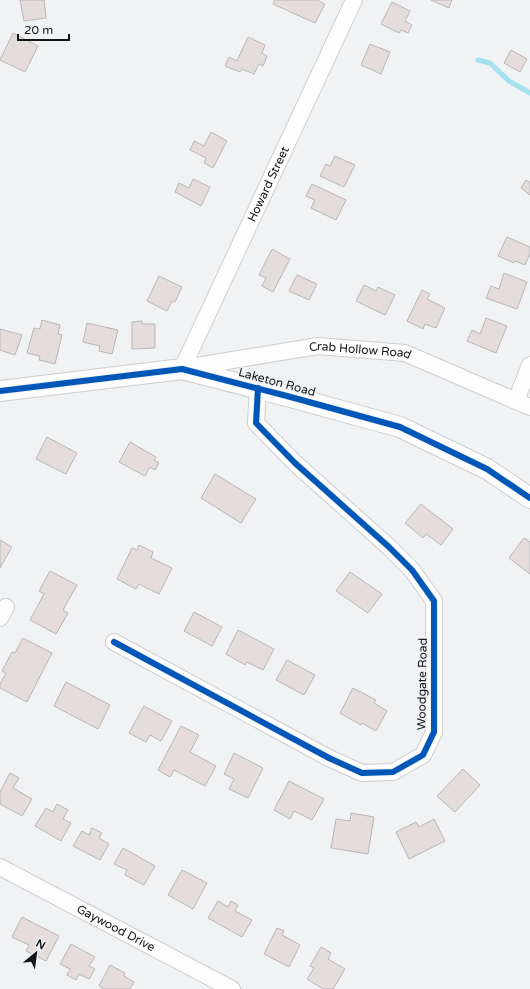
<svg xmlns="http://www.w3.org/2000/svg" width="530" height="989" viewBox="0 0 530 989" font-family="'Varela Round',sans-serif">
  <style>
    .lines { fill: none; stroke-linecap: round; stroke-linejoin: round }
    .stream { stroke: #a4e2ee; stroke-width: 5 }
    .building { fill: #e6dcdc; stroke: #b7b7b8 }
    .minor-casing { stroke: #cdced0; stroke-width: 18 }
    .tertiary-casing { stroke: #cdced0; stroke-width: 22 }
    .minor { stroke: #fdfdfd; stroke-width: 16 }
    .tertiary { stroke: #fdfdfd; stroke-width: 20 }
    .cycleway-casing { stroke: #eff1f5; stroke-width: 8 }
    .cycleway { stroke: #0057b8; stroke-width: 6 }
    .labels { text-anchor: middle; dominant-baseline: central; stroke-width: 3; stroke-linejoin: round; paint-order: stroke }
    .street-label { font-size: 12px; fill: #141516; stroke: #eff1f5 }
  </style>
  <rect width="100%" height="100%" fill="#f0f2f4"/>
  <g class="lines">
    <path class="stream" d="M478,60L490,63L509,81L530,93"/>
  </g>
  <path class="building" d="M20,0H44L46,18L24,21Z
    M275,0H317L325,4L315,23L273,4Z
    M431,0H452L449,8Z
    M392,2L410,11L405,21L412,25L408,33L401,30L399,33L381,24Z
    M13,33L38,46L25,72L0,60Z
    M248,37L265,45L262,53L267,56L263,66L259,64L254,74L242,69L240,72L225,66L229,57L237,61Z
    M370,44L390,52L381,74L361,65Z
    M511,50L527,59L520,72L504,63Z
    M211,132L227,141L213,168L204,163L206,158L190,150L194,141L204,146Z
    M335,156L355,165L344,187L320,176L326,164L330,166Z
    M193,179L210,187L201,206L175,192L179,183L189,188Z
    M526,180L530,182V195L521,188Z
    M312,184L346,200L336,220L311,208L315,200L306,196Z
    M507,237L530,247V254L525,265L515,261L514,263L498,256Z
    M272,249L290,259L273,292L262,286L266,278L259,275Z
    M504,273L527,282L517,309L486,298L491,286L499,289Z
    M297,275L317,284L309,300L289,291Z
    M159,276L182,287L175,302L172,301L167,311L147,301Z
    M364,285L376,291L378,287L395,295L385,315L356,301Z
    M422,290L430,294L427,299L445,308L436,328L425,324L423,329L407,321Z
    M486,318L507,326L496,353L467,341L472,330L480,334Z
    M42,320L60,325L58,334L62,335L55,364L39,360L40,356L27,353L34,328L40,329Z
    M142,321V324H155V348L132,349V322Z
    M87,323L118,330L112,354L99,351L100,346L83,342Z
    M0,329L22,335L15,355L0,350Z
    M47,437L77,453L66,474L36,459Z
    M130,442L156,457L154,460L159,463L155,470L150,467L145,476L119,462Z
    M215,474L256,499L241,523L201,498Z
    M421,504L453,529L441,545L426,534L423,538L405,523Z
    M524,538L530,542V574L509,558Z
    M0,540L12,547L0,568Z
    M139,545L153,552L151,558L172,568L159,594L139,584L136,589L117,579L132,548L137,550Z
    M50,571L77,585L63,610L68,613L56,634L30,620L44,594L39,591Z
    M350,572L382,594L368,613L336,591Z
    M194,612L222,627L212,646L184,631Z
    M238,630L274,649L263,670L247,662L245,665L226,654Z
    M23,638L52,653L27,702L0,688V684L6,673L2,671L12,652L15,653Z
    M287,660L315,675L304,695L276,680Z
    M66,682L110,705L98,729L54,706Z
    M353,688L376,700L374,703L387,711L376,731L362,723L361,725L340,713Z
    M144,706L172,721L161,741L150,735L146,742L129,733Z
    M181,726L199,735L190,752L216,766L205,786L174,770L170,777L158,770Z
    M234,753L263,768L248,798L229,789L234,779L224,774Z
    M463,769L480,785L455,812L437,796Z
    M10,773L19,778L13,788L32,799L22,816L0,804V792Z
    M289,781L324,799L312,820L294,811L290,819L274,810Z
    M57,804L68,810L63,819L71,823L61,841L35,826L46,808L53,812Z
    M351,813L374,817L368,854L331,848L336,819L350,821Z
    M434,819L445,841L409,859L396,832L416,822L419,827Z
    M92,828L102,833L99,838L109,844L100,860L73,846L82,831L89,835Z
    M123,848L155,866L144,885L125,875L127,870L114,864Z
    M182,870L207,883L193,909L168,895Z
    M218,901L228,907L231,901L238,905L235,911L252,920L242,937L208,918Z
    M22,917L59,936L46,961L26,951L29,945L12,937Z
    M277,928L284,931L282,935L300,945L289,967L264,954Z
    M71,944L95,957L89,966L95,969L89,979L79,974L76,980L67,975L70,969L60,964Z
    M321,947L331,953L328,959L345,969L333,989H323L307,979L314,968L310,966Z
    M110,965L125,973L124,976L134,982L130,989H103V988L99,986Z"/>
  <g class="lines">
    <g class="minor-casing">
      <g id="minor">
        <path id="s1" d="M184,368L318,346L405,353L530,407"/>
        <path id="s2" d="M182,369L354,0"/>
        <path d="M516,401L530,365"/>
        <path d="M0,618L6,607"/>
        <path d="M114,642L329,758L362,773L393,772L423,755L434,732V601L412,570L389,547L295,463L256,423L258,388"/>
        <path id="s3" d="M0,867L232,989"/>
      </g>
    </g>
    <g class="tertiary-casing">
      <path id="tertiary" d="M0,391L182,369L287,396L400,427L487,469L530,498"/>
    </g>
    <use href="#minor" class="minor"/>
    <use href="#tertiary" class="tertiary"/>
    <g class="cycleway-casing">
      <path id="cycleway" d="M0,391L182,369L287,396L400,427L487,469L530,498
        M114,642L329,758L362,773L393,772L423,755L434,732V601L412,570L389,547L295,463L256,423L258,388"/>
    </g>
    <use href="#cycleway" class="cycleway"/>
  </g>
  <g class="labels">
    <g class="street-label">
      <text stroke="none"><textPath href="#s2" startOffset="204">Howard Street</textPath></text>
      <text stroke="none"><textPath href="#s1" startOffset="178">Crab Hollow Road</textPath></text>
      <text transform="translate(277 382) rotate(15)">Laketon Road</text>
      <text transform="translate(422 684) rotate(-89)">Woodgate Road</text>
      <text stroke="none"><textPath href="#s3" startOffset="131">Gaywood Drive</textPath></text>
    </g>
  </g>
  <g transform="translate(36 953) rotate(29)" stroke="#eff1f5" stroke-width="3" paint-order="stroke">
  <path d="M0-3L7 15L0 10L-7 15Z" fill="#141516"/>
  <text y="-6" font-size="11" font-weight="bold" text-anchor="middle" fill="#141516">N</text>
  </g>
  <path d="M18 34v6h51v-6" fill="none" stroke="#141516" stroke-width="2"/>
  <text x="24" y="34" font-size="12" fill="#141516" stroke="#eff1f5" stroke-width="3" paint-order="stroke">20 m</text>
</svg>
